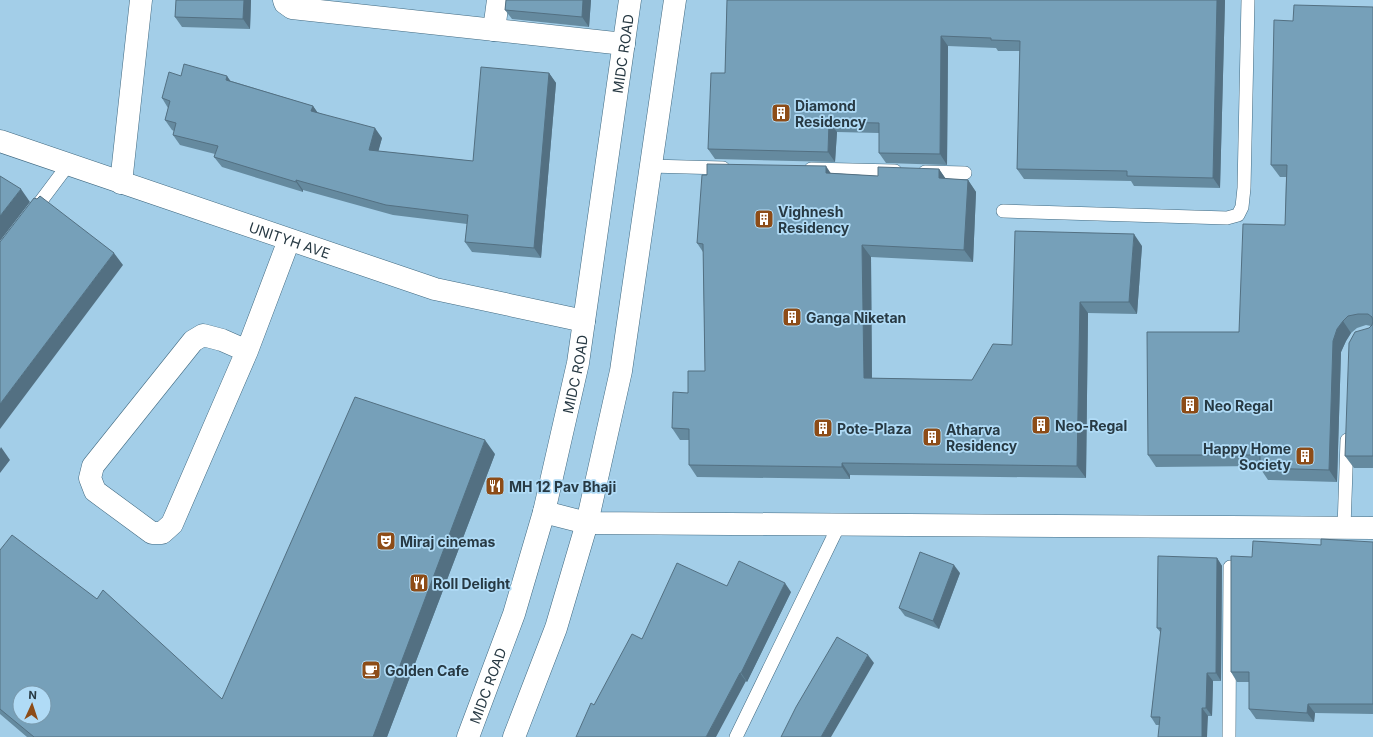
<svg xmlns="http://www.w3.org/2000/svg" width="1373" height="737" viewBox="0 0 1373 737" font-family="Inter,sans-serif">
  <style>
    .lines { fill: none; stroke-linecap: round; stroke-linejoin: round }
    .service-casing { stroke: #406980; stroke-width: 14 }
    .minor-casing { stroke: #406980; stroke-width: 23 }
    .secondary-casing { stroke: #406980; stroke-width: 23 }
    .service { stroke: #fff; stroke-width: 13 }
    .minor { stroke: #fff; stroke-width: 22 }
    .secondary { stroke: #fff; stroke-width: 22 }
    .wall { fill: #658a9f }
    .shaded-wall { fill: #537082 }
    .building { fill: #76a0b9; stroke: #537082; fill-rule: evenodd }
    .labels { text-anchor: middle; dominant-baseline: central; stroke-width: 3.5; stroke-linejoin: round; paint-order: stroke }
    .street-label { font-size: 14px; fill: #273943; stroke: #b0dbf6 }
    .poi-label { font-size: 14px; font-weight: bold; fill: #273943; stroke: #b0dbf6; text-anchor: start }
  </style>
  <rect width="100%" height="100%" fill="#a3cee8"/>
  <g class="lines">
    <g class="service-casing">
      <path id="service" d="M650,166L723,168
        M811,169L895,171
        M925,172L965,173
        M1003,211L1227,218L1238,215L1242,207L1244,188L1248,0
        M32,213L68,165
        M1344,528L1347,440
        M736,737L839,525
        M1229,737L1230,567"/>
    </g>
    <g class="minor-casing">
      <g id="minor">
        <path d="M284,0L285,3L292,8L624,44"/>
        <path d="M494,30L498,0"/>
        <path id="s1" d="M0,141L435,289L584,321"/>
        <path d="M121,183L141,0"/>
        <path d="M247,351L222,340L203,335L193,341L93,466L90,478L95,491L152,533H162L172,524L247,351L289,240"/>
        <path d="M544,512L587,523L1373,528"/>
      </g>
    </g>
    <g class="secondary-casing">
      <g id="secondary">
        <path id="s2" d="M468,737L514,614L544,512L578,363L630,0"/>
        <path d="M514,737L556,628L587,523L621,371L675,0"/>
      </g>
    </g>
    <use href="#service" class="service"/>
    <use href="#minor" class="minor"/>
    <use href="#secondary" class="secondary"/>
  </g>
  <path class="wall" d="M176,0H251L250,29L182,27L175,17Z
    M506,0H591L589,27L512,19L505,10Z
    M727,0H1225L1220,188L1134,186L1131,181L1024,179L1017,169L1020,51H998L996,48L948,46L947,165L886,163L879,153V133L837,132L835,162L715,159L708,149L725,73Z
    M1373,7V468H1354L1345,456L1369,328L1371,326L1366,325L1357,328L1351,333L1346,341L1341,352L1337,482L1268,480L1260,468V466L1156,467L1148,455L1239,332L1285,225L1286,177H1280L1271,165L1293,21Z
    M549,73L556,83L541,258L472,252L465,242L467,224L393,215L303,190V192L222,167L214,157L215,154L180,145L173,135L174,131L172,130L165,120L168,108L162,98L181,76L231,81L313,106L317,112L382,138L378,151L473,161Z
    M939,169L946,179L968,180L976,192L973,262L871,257L872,378L972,380L1012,345L1142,246L1137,314L1088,313L1086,478L850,475V479L697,477L689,465V440H680L672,428L688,393L705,371L703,252L697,243L707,175L831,173L878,176Z
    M495,454L387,737H27L0,714V550L222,699Z
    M1373,542V714L1315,713L1314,722L1256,719L1249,709V682H1237L1231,672L1252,557L1321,545Z
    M1217,558L1222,566L1221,681H1213L1212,716H1208L1159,725H1156L1151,717L1161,633L1157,628Z
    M960,573L939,629L905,616L899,608Z
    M791,592L747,682L746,681L594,705L642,639Z"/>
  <path class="shaded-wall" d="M244,0H251L250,29L243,19Z
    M583,0H591L589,27L582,17Z
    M1217,0H1225L1220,188L1213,178Z
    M941,36L948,46L947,165L940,154Z
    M549,73L556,83L541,258L534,248Z
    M227,76L234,86L226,80Z
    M313,106L320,116L311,111Z
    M829,122L837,132L835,162L828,152Z
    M375,128L382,138L376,160L369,150Z
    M826,166L834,178L826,173Z
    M939,169L947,181L939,178Z
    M296,180L303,190V192L296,182Z
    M968,180L976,192L973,262L964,250Z
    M21,189L30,202L0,241V216Z
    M1134,234L1142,246L1137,314L1129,302Z
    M862,245L871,257L872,390L864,378Z
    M114,253L123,265L0,429V404Z
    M1080,302L1088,313L1086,478L1077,466Z
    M1343,321L1351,333L1346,341L1341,352L1337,482L1329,470L1333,341L1337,329Z
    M485,440L495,454L387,737H373Z
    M1,447L10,460L0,473V449Z
    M842,463L850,475V479L842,467Z
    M1217,558L1222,566L1221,681L1216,673Z
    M954,565L960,573L939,629L933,621Z
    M785,583L791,592L747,682L741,673Z
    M868,655L874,663L831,737H821Z
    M740,673L746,681L716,737H706Z
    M1207,673L1213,681L1212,716L1206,708Z
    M1308,704L1315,713L1314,722L1307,713Z
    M1202,708L1208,716L1207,737H1202Z"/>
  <path class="building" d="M176,0H244L243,19L175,17Z
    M506,0H583L582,17L505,10Z
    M727,0H1217L1213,178L1127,176V171L1017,169L1020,41L991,40V38L941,36L940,154L879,153V123L829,122L828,152L708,149L711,73H725Z
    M1294,5L1373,7V456H1345L1349,343L1355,332L1369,328L1372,325L1373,321L1372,317L1368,314H1358L1348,316L1343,321L1337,329L1333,341L1329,470L1260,468V455H1148L1147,332H1239L1243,224L1285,225L1287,165H1271L1274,20L1293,21Z
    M184,64L227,76L226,80L313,106L311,111L375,128L369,150L473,161L481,67L549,73L534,248L465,242L468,215L386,205L296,180V182L214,157L218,146L173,135L176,123L165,120L170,101L162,98L169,72L181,76Z
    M707,164L826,166V173L878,176V167L939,169V178L968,180L964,250L862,245L864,378L972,380L993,344L1012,345L1015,231L1134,234L1129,302H1080L1077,466L842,463V467L689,465V429L672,428L673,392L688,393V371H705L703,244L697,243L702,175H707Z
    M0,176L21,189L0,216Z
    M40,196L114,253L0,404V242L34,198L37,199Z
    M355,397L485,440L373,737H34L0,709V550L12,535L97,599L103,590L222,699ZM20,693H44V717H20Z
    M1321,539L1373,542V704H1308L1307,713L1249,709V672H1231V556L1252,557L1253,541L1321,545Z
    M920,552L954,565L933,621L899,608Z
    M1158,556L1217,558L1216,673H1207L1206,708H1202V737H1158L1160,717H1151L1161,628H1157Z
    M739,561L785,583L741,673H740L706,737H576L591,703L594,705L632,634L642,639L677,563L727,586Z
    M837,637L868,655L821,737H781L796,707Z"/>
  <defs>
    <g id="building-square" transform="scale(1)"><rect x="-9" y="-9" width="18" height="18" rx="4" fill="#8d4c17" stroke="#b0dbf6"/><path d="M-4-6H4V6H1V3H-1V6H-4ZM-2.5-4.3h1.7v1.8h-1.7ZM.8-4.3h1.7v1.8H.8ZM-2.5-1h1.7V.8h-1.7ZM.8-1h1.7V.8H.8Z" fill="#fff"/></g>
    <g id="restaurant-square" transform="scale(1)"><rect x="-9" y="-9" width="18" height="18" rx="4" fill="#8d4c17" stroke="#b0dbf6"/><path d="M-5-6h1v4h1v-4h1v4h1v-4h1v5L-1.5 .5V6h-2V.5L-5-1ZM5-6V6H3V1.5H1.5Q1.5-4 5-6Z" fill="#fff"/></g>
    <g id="theatre-square" transform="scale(1)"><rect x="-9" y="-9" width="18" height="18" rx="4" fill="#8d4c17" stroke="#b0dbf6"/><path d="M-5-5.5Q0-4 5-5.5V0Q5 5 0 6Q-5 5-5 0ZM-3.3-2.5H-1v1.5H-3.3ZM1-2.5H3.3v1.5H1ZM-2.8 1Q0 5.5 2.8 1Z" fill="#fff"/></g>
    <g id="cafe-square" transform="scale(1)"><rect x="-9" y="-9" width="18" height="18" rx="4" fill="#8d4c17" stroke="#b0dbf6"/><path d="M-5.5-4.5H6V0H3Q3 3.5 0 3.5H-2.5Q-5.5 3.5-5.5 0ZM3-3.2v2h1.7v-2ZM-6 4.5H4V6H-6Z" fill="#fff"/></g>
  </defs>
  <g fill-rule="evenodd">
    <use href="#building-square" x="781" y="113"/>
    <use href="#building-square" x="764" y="219"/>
    <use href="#building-square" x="792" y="317"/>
    <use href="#building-square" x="1190" y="405"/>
    <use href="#building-square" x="1041" y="425"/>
    <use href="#building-square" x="823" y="428"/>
    <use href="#building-square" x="932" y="437"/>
    <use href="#building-square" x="1305" y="456"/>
    <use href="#restaurant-square" x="495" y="486"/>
    <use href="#theatre-square" x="386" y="541"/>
    <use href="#restaurant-square" x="419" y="583"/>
    <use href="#cafe-square" x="371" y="670"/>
  </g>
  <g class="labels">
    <g class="street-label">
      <text stroke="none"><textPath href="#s2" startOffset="703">MIDC ROAD</textPath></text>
      <text stroke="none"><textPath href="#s1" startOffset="306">UNITYH AVE</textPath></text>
      <text stroke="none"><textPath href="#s2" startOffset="379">MIDC ROAD</textPath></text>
      <text stroke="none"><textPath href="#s2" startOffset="55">MIDC ROAD</textPath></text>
    </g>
    <g class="poi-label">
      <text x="795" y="105">Diamond<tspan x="795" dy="16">Residency</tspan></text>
      <text x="778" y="211">Vighnesh<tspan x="778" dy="16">Residency</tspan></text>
      <text x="806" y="317">Ganga Niketan</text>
      <text x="1204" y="405">Neo Regal</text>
      <text x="1055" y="425">Neo-Regal</text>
      <text x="837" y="428">Pote-Plaza</text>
      <text x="946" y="429">Atharva<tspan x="946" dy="16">Residency</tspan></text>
      <text x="1291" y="448" text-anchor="end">Happy Home<tspan x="1291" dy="16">Society</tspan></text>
      <text x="509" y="486">MH 12 Pav Bhaji</text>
      <text x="400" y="541">Miraj cinemas</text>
      <text x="433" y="583">Roll Delight</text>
      <text x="385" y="670">Golden Cafe</text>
    </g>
  </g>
  <g transform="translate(32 705) rotate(3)"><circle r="19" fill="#b0dbf6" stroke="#799aae"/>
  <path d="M0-3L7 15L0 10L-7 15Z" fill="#8d4c17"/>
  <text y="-6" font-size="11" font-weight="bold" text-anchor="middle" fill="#273943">N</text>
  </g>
</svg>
